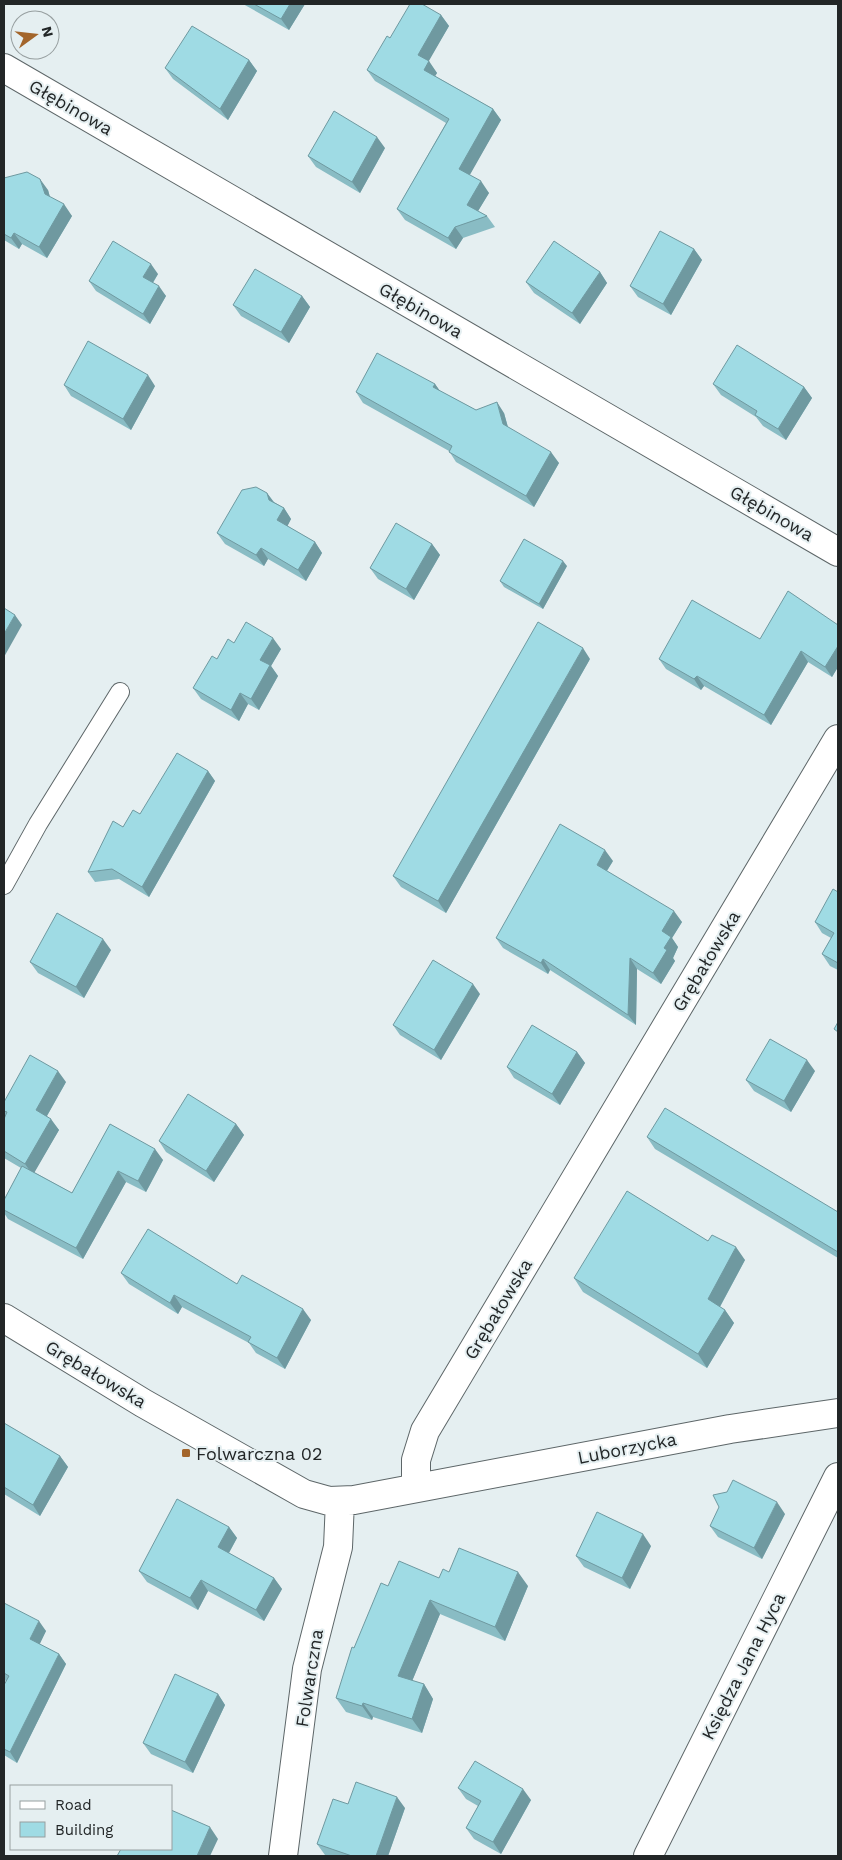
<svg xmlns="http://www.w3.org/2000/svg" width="842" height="1860" viewBox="0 0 842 1860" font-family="'Work Sans',sans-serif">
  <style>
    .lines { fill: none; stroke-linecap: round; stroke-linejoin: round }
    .lane-casing { stroke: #5d6668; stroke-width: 20 }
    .street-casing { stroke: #5d6668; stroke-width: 30 }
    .lane { stroke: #fff; stroke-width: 18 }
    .street { stroke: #fff; stroke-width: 28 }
    .wall { fill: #89bcc4 }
    .shaded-wall { fill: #6f99a0 }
    .building { fill: #9fdbe4; stroke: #6f99a0 }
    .poi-dot { fill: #a3652b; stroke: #e5eff1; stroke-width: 2 }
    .labels { text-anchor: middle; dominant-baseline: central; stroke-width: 4; stroke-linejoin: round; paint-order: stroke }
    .street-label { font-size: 18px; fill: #222627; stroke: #e5eff1 }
    .poi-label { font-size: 18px; fill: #222627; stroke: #e5eff1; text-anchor: start }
  </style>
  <rect width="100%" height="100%" fill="#e5eff1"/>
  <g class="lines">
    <g class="lane-casing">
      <path id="lane" d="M4,885L38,824L120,692"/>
    </g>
    <g class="street-casing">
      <path id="street" d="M4,68L838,552
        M4,1318L143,1403L304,1494L329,1501L354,1500L730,1429L838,1413
        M416,1488V1460L425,1431L838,739
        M283,1856L307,1669L338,1547L340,1501
        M648,1856L838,1477"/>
    </g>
    <use href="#lane" class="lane"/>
    <use href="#street" class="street"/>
  </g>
  <path class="wall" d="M243,4H305L289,30Z
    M441,15L449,26L428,61L437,73L435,76L493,109L501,120L469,175L489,193L478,211L487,216L495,227L463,238L456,249L405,220L397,209L446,123L375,81L367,70L390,38Z
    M249,60L257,71L228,120L173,79L165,68Z
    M385,148L360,193L316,167L308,156Z
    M4,178L48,190L50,197L72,216L47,258L22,244L19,249L4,240Z
    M694,249L702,260L671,315L638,297L630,286Z
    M600,272L607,283L580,324L534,293L526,282Z
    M158,274L153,283L166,296L150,324L96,291L89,281Z
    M302,296L310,307L289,343L241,316L233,305Z
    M435,384L440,391L476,410L504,413L508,427L559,463L534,507L456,462L449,451L363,403L356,392Z
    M713,384L804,387L812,398L786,440L763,426L756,417L721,395Z
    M64,385L155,386L131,430L71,396Z
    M267,493L274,502L284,508L291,519L287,526L315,542L322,553L306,581L268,559L264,566L225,544L217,533Z
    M432,544L440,555L414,600L378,579L370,568Z
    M567,566L543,609L504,587L500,581Z
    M838,625V667L832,677L808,662L771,725L704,686L701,690L666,669L659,659L760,639Z
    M234,643L281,649L271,666L278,676L259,710L248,704L239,721L201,699L193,688L217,659Z
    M590,659L446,913L401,887L393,876Z
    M208,771L215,781L149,897L119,879L95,882L88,872L123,827L140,814Z
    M613,861L607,871L682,922L672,938L678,947L673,958L675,961L661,984L637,969L636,1025L550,970L548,974L503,948L496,938Z
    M838,892V970L830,966L822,954L831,938L822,933L815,922Z
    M111,950L84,998L38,973L30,962Z
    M480,994L441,1060L400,1035L393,1025Z
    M577,1052L585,1063L560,1105L514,1078L507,1067Z
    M815,1071L791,1112L754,1091L746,1080Z
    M66,1082L47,1116L59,1130L34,1172L72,1193L110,1124L163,1160L146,1192L126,1182L83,1259L8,1219L4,1213V1200L21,1168L4,1158V1119L5,1116L4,1114V1102Z
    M236,1124L244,1135L214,1182L166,1152L159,1141Z
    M647,1137L838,1212V1258L655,1149Z
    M708,1241L745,1260L720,1307L725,1310L734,1323L707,1368L583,1292L574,1278Z
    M121,1273L237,1284L311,1320L285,1369L256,1353L249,1343L182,1307L178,1314L129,1284Z
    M4,1423L60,1456L68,1467L40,1516L4,1494Z
    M785,1514L762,1559L718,1537L710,1526Z
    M229,1527L237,1538L229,1553L274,1578L282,1589L264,1621L208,1591L198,1610L147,1582L139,1571Z
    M651,1546L630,1589L584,1567L576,1556Z
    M449,1572L528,1586L505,1641L440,1614L412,1681L424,1684L433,1699L422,1733L373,1717L372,1720L346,1712L336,1698L354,1648L388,1586L439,1578Z
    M4,1603L46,1631L39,1644L59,1654L66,1664L17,1763L4,1755V1685L6,1681L4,1680Z
    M218,1694L225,1705L193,1773L151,1754L143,1743Z
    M458,1788L531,1800L501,1854L474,1839L466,1828L478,1806L466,1799Z
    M348,1804L405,1808L388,1856H328L325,1855L317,1844Z"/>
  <path class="shaded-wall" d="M290,4H305L289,30L281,19Z
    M441,15L449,26L426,66L418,55Z
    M249,60L257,71L228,120L220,109Z
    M429,61L437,73L432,81L424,70Z
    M493,109L501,120L467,180L459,169Z
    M377,137L385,148L360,193L352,182Z
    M40,179L48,190L52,205L45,194Z
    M481,181L489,193L475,216L467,205Z
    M64,204L72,216L47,258L39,247Z
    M455,227L463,238L456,249L448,238Z
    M14,233L22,244L19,249L11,238Z
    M694,249L702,260L671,315L663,304Z
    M151,264L158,274L150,287L143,277Z
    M600,272L607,283L580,324L572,313Z
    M159,286L166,296L150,324L143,314Z
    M302,296L310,307L289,343L281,332Z
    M148,375L155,386L131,430L123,419Z
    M435,384L442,394L433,387Z
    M804,387L812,398L786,440L778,429Z
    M497,402L504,413L510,435L503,424Z
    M551,452L559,463L534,507L526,496Z
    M267,493L275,504L269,500Z
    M284,508L291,519L285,531L277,520Z
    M315,542L322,553L306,581L298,570Z
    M432,544L440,555L414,600L406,589Z
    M261,548L268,559L264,566L256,555Z
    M563,561L567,566L543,609L539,604Z
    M15,615L22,625L4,657V634Z
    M273,638L281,649L271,666L278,676L259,710L251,699L260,660Z
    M838,646V667L832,677L825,667Z
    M583,648L590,659L446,913L438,901Z
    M801,651L808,662L771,725L764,715Z
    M697,676L704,686L701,690L694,679Z
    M240,693L248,704L239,721L231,710Z
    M208,771L215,781L149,897L142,887Z
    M605,850L613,861L604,875L597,865Z
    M674,911L682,922L672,938L678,947L673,958L675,961L661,984L653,973L664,948L662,931Z
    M103,939L111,950L84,998L76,987Z
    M630,958L637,969L636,1025L628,1015Z
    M543,959L550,970L548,974L541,963Z
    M473,984L480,994L441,1060L434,1050Z
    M577,1052L585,1063L560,1105L552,1094Z
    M807,1060L815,1071L791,1112L784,1101Z
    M58,1071L66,1082L44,1121L36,1110Z
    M51,1119L59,1130L33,1175L25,1164Z
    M236,1124L244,1135L214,1182L206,1171Z
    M155,1149L163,1160L146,1192L138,1181Z
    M118,1171L126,1182L83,1259L76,1248Z
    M736,1247L745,1260L717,1312L708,1299Z
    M174,1295L182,1307L178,1314L170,1303Z
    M303,1309L311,1320L285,1369L277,1358Z
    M725,1310L734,1323L707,1368L698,1354Z
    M60,1456L68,1467L40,1516L33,1505Z
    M777,1502L785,1514L762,1559L754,1548Z
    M229,1527L237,1538L226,1558L218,1547Z
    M643,1534L651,1546L630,1589L622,1578Z
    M518,1572L528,1586L505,1641L495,1627Z
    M274,1578L282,1589L264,1621L256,1610Z
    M201,1580L208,1591L198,1610L190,1598Z
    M430,1600L440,1614L408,1691L398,1676Z
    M39,1621L46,1631L37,1650L30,1639Z
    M59,1654L66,1664L17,1763L10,1752Z
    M424,1684L433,1699L422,1733L412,1719Z
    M218,1694L225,1705L193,1773L185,1762Z
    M363,1703L373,1717L372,1720L362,1706Z
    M523,1789L531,1800L501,1854L493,1842Z
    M397,1797L405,1808L388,1856H376Z
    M210,1827L218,1839L210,1856H197Z"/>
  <path class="building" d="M254,4H290L281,19Z
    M410,4H422L441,15L418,55L429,61L424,70L493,109L459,169L481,181L467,205L487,216L455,227L448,238L397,209L449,119L367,70L387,36L390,38Z
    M192,26L249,60L220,109L165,68Z
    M334,111L377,137L352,182L308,156Z
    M27,172L40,179L45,194L64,204L39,247L14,233L11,238L4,234V178Z
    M660,231L694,249L663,304L630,286Z
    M113,241L151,264L143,277L159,286L143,314L89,281Z
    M554,241L600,272L572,313L526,282Z
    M255,269L302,296L281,332L233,305Z
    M88,341L148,375L123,419L64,385Z
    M737,345L804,387L778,429L755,415L757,411L713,384Z
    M377,353L435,384L433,387L476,410L497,402L503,424L551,452L526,496L449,452L452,446L356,392Z
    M256,487L267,493L269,500L284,508L277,520L315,542L298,570L261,548L256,555L217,533L242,490Z
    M396,523L432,544L406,589L370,568Z
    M524,539L563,561L539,604L500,581Z
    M788,591L838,625V646L825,667L801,651L764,715L697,676L694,679L659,659L692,600L760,639Z
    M4,608L15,615L4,634Z
    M246,622L273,638L260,660L270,665L251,699L240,693L231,710L193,688L212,656L217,659L228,639L234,643Z
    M538,622L583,648L438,901L393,876Z
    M177,753L208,771L142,887L112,869L88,872L113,821L123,827L133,810L140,814Z
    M560,824L605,850L597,865L674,911L662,931L671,937L664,948L667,950L653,973L630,958L628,1015L543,959L541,963L496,938Z
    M833,889L838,892V963L822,954L834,933L815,922Z
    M57,913L103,939L76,987L30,962Z
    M433,960L473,984L434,1050L393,1025Z
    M838,1022V1032L834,1029Z
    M532,1025L577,1052L552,1094L507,1067Z
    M770,1039L807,1060L784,1101L746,1080Z
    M30,1055L58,1071L36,1110L51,1119L25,1164L4,1151V1119L7,1112L4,1111V1102Z
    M188,1094L236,1124L206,1171L159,1141Z
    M665,1108L838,1212V1252L647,1137Z
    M110,1124L155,1149L138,1181L118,1171L76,1248L4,1210V1200L22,1166L72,1193Z
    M627,1191L708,1241L712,1235L736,1247L708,1299L725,1310L698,1354L574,1278Z
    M148,1229L237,1284L242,1275L303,1309L277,1358L248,1342L251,1337L174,1295L170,1303L121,1273Z
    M4,1423L60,1456L33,1505L4,1487Z
    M733,1480L777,1502L754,1548L710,1526L719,1507L713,1495L727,1492Z
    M177,1499L229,1527L218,1547L274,1578L256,1610L201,1580L190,1598L139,1571Z
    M597,1512L643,1534L622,1578L576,1556Z
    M459,1548L518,1572L495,1627L430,1600L398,1676L424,1684L412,1719L363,1703L362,1706L336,1698L352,1647L354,1648L381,1583L388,1586L399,1561L439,1578L443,1569L449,1572Z
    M4,1603L39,1621L30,1639L59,1654L10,1752L4,1749V1685L9,1676L4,1673Z
    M175,1674L218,1694L185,1762L143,1743Z
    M475,1761L523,1789L493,1842L466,1828L481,1801L458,1788Z
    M356,1782L397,1797L376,1856H352L317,1844L333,1799L348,1804Z
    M171,1810L210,1827L197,1856H117L121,1849H171Z"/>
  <rect class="poi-dot" x="181" y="1448" width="10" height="10" rx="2.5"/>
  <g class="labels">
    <g class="street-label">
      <text transform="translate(71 107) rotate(30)">Głębinowa</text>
      <text transform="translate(421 310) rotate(30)">Głębinowa</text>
      <text transform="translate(772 513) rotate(30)">Głębinowa</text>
      <text transform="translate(706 961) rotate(-59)">Grębałowska</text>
      <text transform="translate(498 1309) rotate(-59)">Grębałowska</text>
      <text transform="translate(96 1374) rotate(31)">Grębałowska</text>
      <text transform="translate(627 1448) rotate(-11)">Luborzycka</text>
      <text transform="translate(743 1666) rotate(-63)">Księdza Jana Hyca</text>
      <text transform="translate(309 1678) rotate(-81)">Folwarczna</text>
    </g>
    <g class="poi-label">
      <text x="196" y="1453">Folwarczna 02</text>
    </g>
  </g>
  <rect width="842" height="1860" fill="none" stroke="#222627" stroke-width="10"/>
  <rect x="10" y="1785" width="162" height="65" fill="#e5eff1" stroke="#979fa0"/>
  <rect x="20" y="1801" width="25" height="8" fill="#ffffff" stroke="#979fa0"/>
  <text x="55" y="1810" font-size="15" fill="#222627">Road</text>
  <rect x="20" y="1822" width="25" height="15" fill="#9fdbe4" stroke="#979fa0"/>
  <text x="55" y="1835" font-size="15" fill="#222627">Building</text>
  <g transform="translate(35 35) rotate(75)"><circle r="24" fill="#e5eff1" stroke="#979fa0"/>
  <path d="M0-4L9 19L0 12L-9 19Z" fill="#a3652b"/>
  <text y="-8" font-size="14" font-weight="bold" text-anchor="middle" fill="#222627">N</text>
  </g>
</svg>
